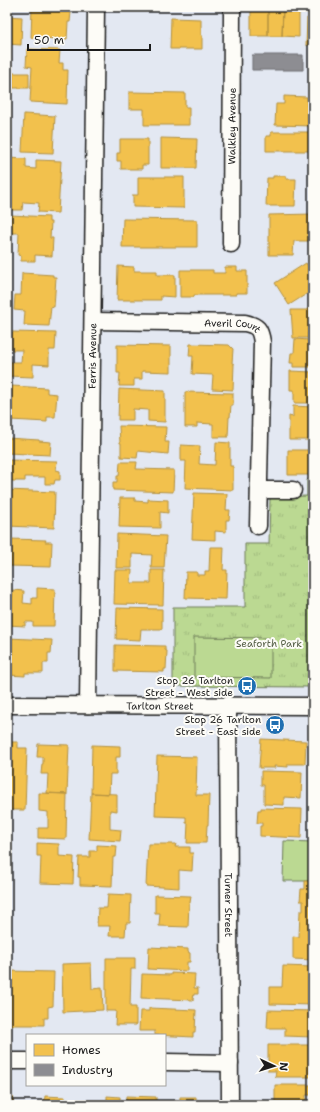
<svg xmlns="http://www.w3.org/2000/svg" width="320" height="1112" viewBox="0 0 320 1112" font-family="'Shantell Sans',sans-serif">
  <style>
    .park { fill: url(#park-tufts); stroke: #6c7a57 }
    .garden { fill: #bbd992; stroke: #6c7a57 }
    .homes { fill: #f2c14e; stroke: #b2903f }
    .industry { fill: #8d8d92; stroke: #6b6b6f }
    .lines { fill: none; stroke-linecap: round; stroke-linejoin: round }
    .minor-casing { stroke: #1c1c1c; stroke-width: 19 }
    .minor { stroke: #fdfcf7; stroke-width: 16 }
    .labels { text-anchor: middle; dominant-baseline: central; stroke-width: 4; stroke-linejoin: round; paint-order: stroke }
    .street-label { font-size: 10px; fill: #1c1c1c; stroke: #fdfcf7 }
    .park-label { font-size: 10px; fill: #545e45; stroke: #fdfcf7 }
    .poi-label { font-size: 10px; fill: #1c1c1c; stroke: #fdfcf7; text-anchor: end }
  </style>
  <defs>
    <pattern id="park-tufts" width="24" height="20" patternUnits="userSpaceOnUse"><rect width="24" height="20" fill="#bbd992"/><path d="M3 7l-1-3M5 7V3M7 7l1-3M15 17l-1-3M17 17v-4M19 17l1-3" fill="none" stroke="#a0ba7d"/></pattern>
  </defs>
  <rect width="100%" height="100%" fill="#e3e8f2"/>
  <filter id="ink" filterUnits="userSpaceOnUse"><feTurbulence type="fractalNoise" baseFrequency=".025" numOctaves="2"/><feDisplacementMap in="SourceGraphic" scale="8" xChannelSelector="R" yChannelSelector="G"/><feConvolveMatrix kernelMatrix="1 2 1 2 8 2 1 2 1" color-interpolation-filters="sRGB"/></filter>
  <g filter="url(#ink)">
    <path class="park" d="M307,480H313V687L173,686V607H245V544H269L270,497L307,496Z"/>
    <path class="garden" d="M194,637L271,638V678L194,677Z
      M284,841L313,842V881H283Z"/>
    <path class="homes" d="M32,7H69L68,11L71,12L70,22H68L67,39L31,38Z
      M251,7H268V36H251Z
      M268,7H283L282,36H268Z
      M283,7H299V37L282,36Z
      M7,16L22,17L21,45L7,44Z
      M171,18L201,19V35H202V49H170Z
      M307,18H313V45H306Z
      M27,49L60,50L59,63H63V70H68L67,104L30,102L32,67L26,66Z
      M13,73H29V88H13Z
      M129,92L185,93V107H189V125H144V109H129Z
      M284,96L307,97V106H313V126L275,125L276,104H284Z
      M24,114L55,116L53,153L22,152Z
      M271,132H313V151H266V136H271Z
      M161,138L197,139L196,168H161Z
      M120,139H148V165H142V169H121V161H117V153H120Z
      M7,158L26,159V168L36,169V160L61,161L58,213L38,212L39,203L23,202L22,210H7Z
      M273,176H286V179H296L295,206H266L267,178H273Z
      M138,177H184V208L133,207V195H138Z
      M313,214V241H294L293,255H269V215Z
      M11,215L49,217V222H51L50,238H53L52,256L35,255V261H21V256L18,255L19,233H10Z
      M123,219L197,220V247H122Z
      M306,263L313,273V290L289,305L275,283Z
      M118,266L134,267V271H157V275H175V297L161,296V300H117Z
      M225,267H237V271H247V293H236V295H194V297H180V270H213V273H225Z
      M22,273L53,275V277H56L54,307L51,306L49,326L24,325L25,311L14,310L15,295H21Z
      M307,309H313V333H308V338H293L291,310H307Z
      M12,332L56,333L55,350H49V365L33,364V377L7,376V362H21L22,350H12Z
      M295,339L309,340V343H313V367H293V363H290L291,353H294Z
      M190,344L229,345L233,349L232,363L234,364L233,390L212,389L213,375L192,374L193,356H189Z
      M117,345L171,346V372L142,371V379H134V386H119L120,373H117Z
      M290,371L313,372V398L309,397V403H294V390H290Z
      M12,386L47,388V393L57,394L55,417H47V422L10,420Z
      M119,389L165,391V422L148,421V410L133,409V420H118Z
      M185,392L233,393V405H231L230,417H229L228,437H213V424L197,423V427H185Z
      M293,406L313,407V440H289V416L293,417Z
      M119,426L166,427L165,442H169L168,454L138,451L137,458L121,457V443H120Z
      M7,438L39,440V441L51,442L50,455L7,453Z
      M216,442L230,443V466H233V490L185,488L186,461H181V445L200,446L199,464L215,465Z
      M288,450H313V475H288Z
      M7,460L57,461L56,470L60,471V480H55L54,484H45V477H25V481H7Z
      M120,462H137L136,469L174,470L173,492L113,490V482H117V476H119Z
      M7,490L55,492L54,528L7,526Z
      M194,493L227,494L226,510H230L229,520H226V532L215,531V540L192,539Z
      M120,498H135V501L148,502V499L168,500V513L160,512V528L119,527Z
      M117,534L166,536L164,568H151L152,555L132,554V568H116Z
      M10,539L46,540L45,542H52L51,567L9,566Z
      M210,547H224L223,570H227L226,599L185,598L186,572H197V575H205V571H209Z
      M115,570H132L131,583H151V570H164L163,605L114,604Z
      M37,588L55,589L54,626H33V622H25V626L7,625V597H12L13,590L24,591L23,603L32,604V598H37Z
      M117,608L162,609V629H141L140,640L116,639Z
      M8,638L52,640L51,653H48V663H43V673H25V676L8,675L7,648H8Z
      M115,645L165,646V650L167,651L166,669H164V672L115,671Z
      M261,739L306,741L305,764H288V767L274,766L275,768H259Z
      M7,742H18V748H27L25,810H7Z
      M38,744L69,745L67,794L47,793L48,774H41L42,764H43V757H37Z
      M92,745L120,746V757H116V774H110L109,794L91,793Z
      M157,756L197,757L196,795H209L208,825H207L206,843H187L188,823H186V817L155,816Z
      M261,771L302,772L301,798L284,797V805L264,804V785H261Z
      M39,793L67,794L66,839L38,838V828H48V812L39,811Z
      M91,793L117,794V811L110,810V829L121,830L120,841L89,839Z
      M261,808L302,809L301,838L260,836V826H262V823H257L258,810H261Z
      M37,843L59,844V856L74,857L73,884L40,883L41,856H37Z
      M148,844H176L175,847H190V853H193L192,871L179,870V888L146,886Z
      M97,845L117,846L116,857H113L112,886L80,885V877H78L79,857H90V851H97Z
      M305,881H313V960L293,959V936L299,937L300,911H303V901H300L301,889H305Z
      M108,894L131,895L130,923H126L125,936H109L110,926H97L98,908H107Z
      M155,895L191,896L190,903H189L188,927L159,926L160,913H155Z
      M149,947L188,949V952L190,953V962H187V971L148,969Z
      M106,958H135V969H131L130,1007H136V1025H115L116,1011H106Z
      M91,963L92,989L102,988L103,1010L63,1012L62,964Z
      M283,966L312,967L311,992H313V1005L270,1004V987H282Z
      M7,971L54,972L53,1006L48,1007V1018H44V1025H7Z
      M171,973L195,974L194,988H198V994H194L193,1000L141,998L142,974L171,975Z
      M149,1008L196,1010L195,1032H193V1037L155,1035V1031H139L140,1011H149Z
      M268,1010L313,1011L312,1037L285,1036V1028H267Z
      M268,1045H313V1073H312V1077H275L276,1071H268Z
      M275,1085H312V1095H306V1105H275Z
      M45,1096L65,1097V1101H81V1105H44Z
      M107,1096L120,1097V1105H107Z
      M126,1096L156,1097V1105H126Z
      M7,1097H13V1105H22H7Z
      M180,1097H196V1104L200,1105H172L173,1101H180Z"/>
    <path class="industry" d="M252,55H303V70H252Z"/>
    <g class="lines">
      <g class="minor-casing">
        <g id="minor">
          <path id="s1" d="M231,244L232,7"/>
          <path id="s2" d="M93,321L245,323C258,326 260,329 262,342L258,526"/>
          <path d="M259,490H293"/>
          <path id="s3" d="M7,705L313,706"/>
          <path id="s4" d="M88,705L96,7"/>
          <path id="s5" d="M228,705L230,1105"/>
          <path d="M7,1061H27"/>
          <path d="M165,1062L230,1063"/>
        </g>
      </g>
      <use href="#minor" class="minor"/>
    </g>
  </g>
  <defs>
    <g id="bus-disc" transform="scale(1)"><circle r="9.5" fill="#1f6fb2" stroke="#fdfcf7"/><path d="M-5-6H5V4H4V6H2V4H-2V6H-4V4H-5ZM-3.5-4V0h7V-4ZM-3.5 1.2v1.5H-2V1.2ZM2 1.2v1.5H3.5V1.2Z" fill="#fff"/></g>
  </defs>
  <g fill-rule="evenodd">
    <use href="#bus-disc" x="247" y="686"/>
    <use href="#bus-disc" x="275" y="725"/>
  </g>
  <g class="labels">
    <g class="street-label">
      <text stroke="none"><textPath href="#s1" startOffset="118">Walkley Avenue</textPath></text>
      <text stroke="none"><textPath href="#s2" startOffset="140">Averil Court</textPath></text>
      <text stroke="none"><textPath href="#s4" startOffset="349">Ferris Avenue</textPath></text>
      <text stroke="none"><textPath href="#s3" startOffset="153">Tarlton Street</textPath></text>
      <text stroke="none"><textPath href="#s5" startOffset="200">Turner Street</textPath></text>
    </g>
    <g class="park-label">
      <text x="269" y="643">Seaforth Park</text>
    </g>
    <g class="poi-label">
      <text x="233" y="680">Stop 26 Tarlton<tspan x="233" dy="12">Street - West side</tspan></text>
      <text x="261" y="719">Stop 26 Tarlton<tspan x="261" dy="12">Street - East side</tspan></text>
    </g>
  </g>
  <rect width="320" height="1112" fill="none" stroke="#fdfcf7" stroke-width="24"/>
  <rect x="12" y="12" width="296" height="1088" fill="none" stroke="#1c1c1c" stroke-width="1.5" filter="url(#ink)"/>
  <rect x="26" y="1034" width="140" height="52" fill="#fdfcf7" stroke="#a3a29f"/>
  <rect x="34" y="1044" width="20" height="12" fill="#f2c14e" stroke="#a3a29f"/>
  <text x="62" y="1054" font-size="12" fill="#1c1c1c">Homes</text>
  <rect x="34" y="1064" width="20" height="12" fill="#8d8d92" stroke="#a3a29f"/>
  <text x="62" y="1074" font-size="12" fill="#1c1c1c">Industry</text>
  <g transform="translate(274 1066) rotate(94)" stroke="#fdfcf7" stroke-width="3" paint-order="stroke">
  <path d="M0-3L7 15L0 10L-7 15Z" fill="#1c1c1c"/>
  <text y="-6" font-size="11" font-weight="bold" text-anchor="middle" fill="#1c1c1c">N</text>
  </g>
  <path d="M28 44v6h122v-6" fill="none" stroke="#1c1c1c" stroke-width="2"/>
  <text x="34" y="44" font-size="12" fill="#1c1c1c" stroke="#fdfcf7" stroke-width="3" paint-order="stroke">50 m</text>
</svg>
